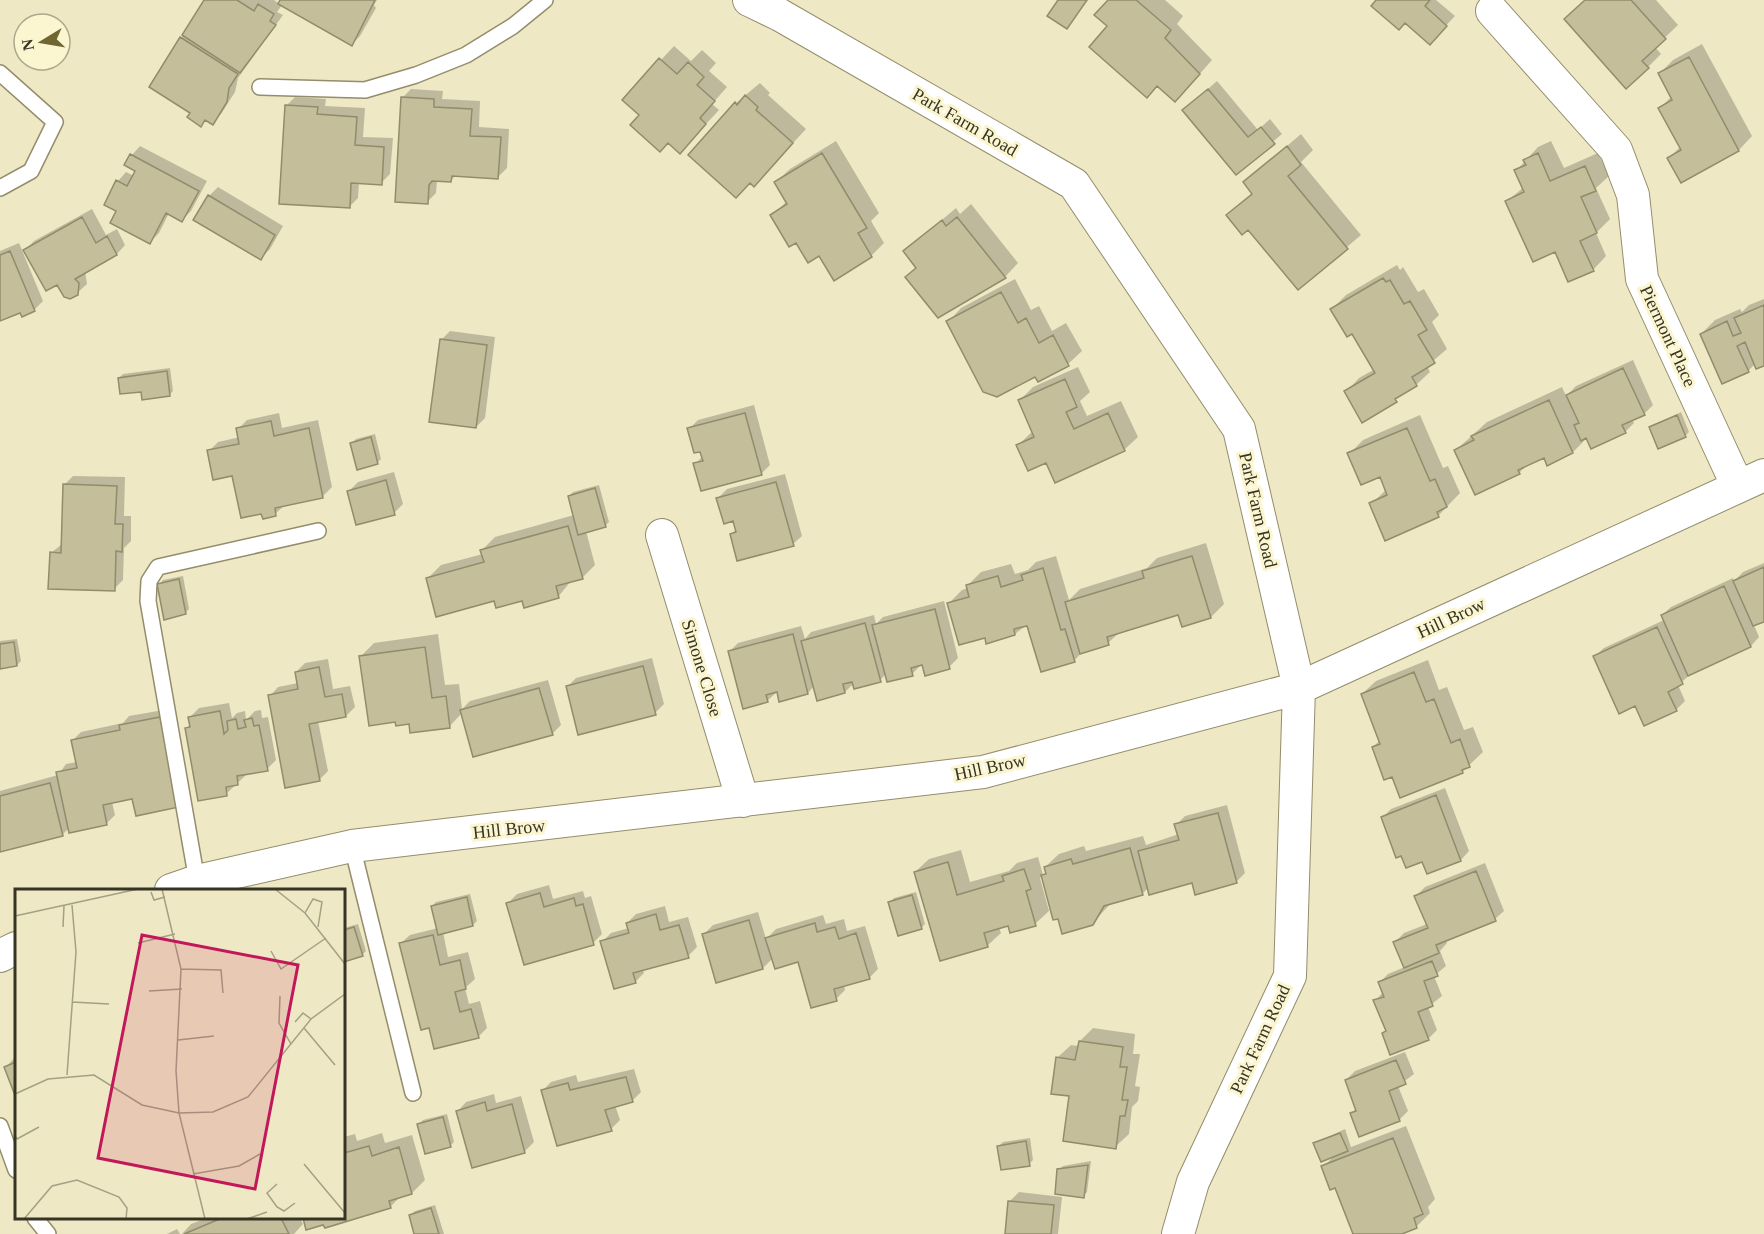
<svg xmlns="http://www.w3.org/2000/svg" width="1764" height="1234" viewBox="0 0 1764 1234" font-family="'Times New Roman',serif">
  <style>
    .shadow { fill: #0003 }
    .building { fill: #c4be9b; stroke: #918c6a; stroke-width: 1.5 }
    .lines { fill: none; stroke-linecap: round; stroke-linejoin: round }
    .lane-casing { stroke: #938d6c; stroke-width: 18 }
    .street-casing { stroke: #938d6c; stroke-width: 34 }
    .lane { stroke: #fff; stroke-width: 15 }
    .street { stroke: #fff; stroke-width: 32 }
    .labels { text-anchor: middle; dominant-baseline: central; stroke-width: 6; stroke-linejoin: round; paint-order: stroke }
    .street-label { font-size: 18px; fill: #363425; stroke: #fbf5d0 }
    .inset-road { fill: none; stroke: #a4a084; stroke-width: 1.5 }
    .view { fill: #c2185b; fill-opacity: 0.15; stroke: #c2185b; stroke-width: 3 }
    .inset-edge { fill: none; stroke: #363425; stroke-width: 3 }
  </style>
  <rect width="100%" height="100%" fill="#eee8c4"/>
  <path class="shadow" d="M206,0H274L280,4L282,0H377L374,5L376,8L360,36L351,45L282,5L277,12L283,15L238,78L235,92L221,114L212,123L207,119L201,125L192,112L181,38Z
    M1060,0H1088L1067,27Z
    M1110,0H1165L1183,16L1177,24L1212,60L1189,86L1158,85L1109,26Z
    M1378,0H1436L1455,16L1438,34L1406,21Z
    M1585,0H1656L1678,25L1655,47L1661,54L1648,67L1566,19Z
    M1702,44L1752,136L1739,150L1681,181L1669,158L1681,146L1660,108L1672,96L1660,73L1673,60Z
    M674,46L691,61L702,50L716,63L709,71L727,87L712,104L719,110L680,152L624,100Z
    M1217,81L1258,130L1270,119L1282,134L1236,173L1184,110Z
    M760,83L770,93L768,95L806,129L754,185L690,155L736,103Z
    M411,89L443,91L442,99L480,101L479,127L509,129L507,168L498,177L456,175L450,181L437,180L436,193L427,202L402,98Z
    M295,97L326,99L325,106L365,108L363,137L393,138L390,174L381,183L359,182L358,198L349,207L286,106Z
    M1301,134L1313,150L1301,162L1361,235L1299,288L1249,228L1228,215L1253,193L1245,182Z
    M836,141L879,213L871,221L884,243L871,256L819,254L796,241L772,216L787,201L776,182L790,169Z
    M1551,141L1564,168L1598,153L1609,176L1596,188L1610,219L1596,233L1606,256L1593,270L1555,250L1507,201L1524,187L1516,171L1538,147Z
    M140,146L207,181L191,211L182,220L169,213L159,233L150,242L118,210V181L126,172L134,176L137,170L132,155Z
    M218,187L283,226L270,249L261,258L209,196Z
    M971,204L1018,263L1005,277H907L917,266L905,251L956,208L960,214Z
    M92,209L106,235L117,229L125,245L117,254L85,271L87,284L77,293L58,283L25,250L34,241Z
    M19,243L43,301L34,310L21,311L0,320V251Z
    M1397,265L1400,270L1403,267L1418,292L1424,289L1439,315L1432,322L1447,349L1427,366L1430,372L1416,385L1363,421L1346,392L1359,378L1375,369L1353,332L1332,309L1346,295Z
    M1015,279L1031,310L1039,306L1052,331L1066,323L1082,351L1068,364L1038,380L1035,375L948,322L961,308Z
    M1764,299V364L1756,363L1749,370L1723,382L1701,334L1715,320L1740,309L1742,312L1749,305Z
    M450,331L495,337L485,418L476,427L441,340Z
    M1633,360L1653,405L1644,414L1632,419L1634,423L1625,432L1587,438L1573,452L1545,456L1528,464L1519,473L1456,450L1487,422L1562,387L1566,396L1576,386Z
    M1078,367L1090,392L1080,401L1087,416L1121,401L1138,437L1124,450L1047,461L1018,445L1033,431L1020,400L1033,387Z
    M170,368L173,391L169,395L142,390L119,378L123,374Z
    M754,405L770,465L761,474L695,464L703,456L689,429L698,420Z
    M1681,412L1689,432L1685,436L1651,427Z
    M279,413L282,428L318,420L332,487L323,496L285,505L275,514L209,451L218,442L240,437L238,429L247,420Z
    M1420,415L1443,468L1448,466L1460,493L1438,516L1371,504L1387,489L1381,475L1349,454L1363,440Z
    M375,434L381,459L377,463L352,443L356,439Z
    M394,472L403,504L394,513L349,491L358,482Z
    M785,474L802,536L793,544L731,534L737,529L734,520L718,498L727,489Z
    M73,476L125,477L124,516H131V541L124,548L123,580L114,589L51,553L62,544L64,485Z
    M599,485L609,522L605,526L586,531L595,565L582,578L571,581L558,597L495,599L428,578L441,565L483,554L482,550L495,537L574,515L569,496L573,492Z
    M1206,543L1224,604L1211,617L1179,613L1121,631L1108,643L1083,651L1074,661L1028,624L1015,634L986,636L949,603L962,590L968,588L967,586L981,572L1011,564L1015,574L1028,570L1036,562L1056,556L1069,600L1080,589L1147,568L1157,558Z
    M1764,563V620L1754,625L1759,637L1751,646L1691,674L1678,685L1685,701L1676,710L1636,704L1595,656L1604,648L1664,620L1662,615L1671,607L1733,578L1734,581L1743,572Z
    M183,576L189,609L185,613L159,585L163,580Z
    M944,601L958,658L949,667L923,663L912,674H886L880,680L854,683L845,692L814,686L808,693L778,691L767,701L729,652L738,643L801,626L805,639L811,632L874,615L876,624L883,617Z
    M438,634L445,685L459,684L462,709L470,701L548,680L561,725L552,734L462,713L449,727L410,723L361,656L374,643Z
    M17,639L21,661L17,665L0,667V641Z
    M652,658L664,704L655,713L567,687L576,678Z
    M328,659L333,689L350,686L355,707L346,716L318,721L328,771L319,780L270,696L278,687L298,683L296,672L305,663Z
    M1428,660L1439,690L1447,687L1464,730L1473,727L1483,752L1462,772L1393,775L1373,747L1380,740L1362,694L1376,681Z
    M229,703L232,718L237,713L245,711L246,720L255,711L261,710L262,718L268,717L276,760L267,769L247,774L226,794L187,728L191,724L190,717L199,708Z
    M169,709L188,796L133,797L112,802L115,815L106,824L69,828L63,834L0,850V791L58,775L66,764L77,762L73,740L81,732L123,723L129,716Z
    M1445,788L1469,851L1461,860L1428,872L1422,860L1382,818L1391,809Z
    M1227,805L1245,873L1236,882L1193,881L1149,887L1142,894L1111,903L1092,924L1043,875L1040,878L1049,911L1035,924H1009L999,927L1001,933L987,946L915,872L929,859L961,850L970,882L1009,871L1017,863L1038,857L1043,875L1047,872L1045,867L1059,854L1084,846L1086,851L1143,836L1146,845L1179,834L1176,825L1185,816Z
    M1485,863L1504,911L1495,919L1446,939L1447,943L1440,951L1446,966L1434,976L1442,996L1428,1007L1437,1030L1428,1039L1387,1030L1375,1001L1383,992L1380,982L1388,974L1405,967L1395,942L1404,933L1427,924L1416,896L1425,887Z
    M549,885L553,899L583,891L585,898L591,896L602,934L593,943L508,903L517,894Z
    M916,892L925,924L921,928L890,902L894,898Z
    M470,894L477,921L473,925L443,932L448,957L468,952L475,979L465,988L469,1004L480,1001L487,1028L478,1037L431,1026L401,943L410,935L438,928L432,906L436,902Z
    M665,906L669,922L688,917L697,947L688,956L643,969L644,973L635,982L602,942L611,933L629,928L627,923L636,914Z
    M758,912L766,939L776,929L823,915L826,924L844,919L847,931L865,926L878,969L869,978L844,985L845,990L836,999L799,960L773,958L763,968L704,934L713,925Z
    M358,924L366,951L362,955L344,960V928Z
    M1093,1028L1135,1034L1133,1054H1140L1135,1086L1140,1087L1138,1101L1132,1107L1129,1134L1115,1147L1070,1095L1057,1058L1071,1045L1079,1046L1080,1041Z
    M1405,1052L1414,1074L1398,1086L1408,1111L1399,1120L1352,1113L1357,1108L1346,1080L1355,1071Z
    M16,1056V1094L5,1068Z
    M634,1069L641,1092L632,1101L615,1105L620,1120L611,1129L542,1091L551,1082L576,1075L578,1082Z
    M494,1094L496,1103L521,1096L534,1142L525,1151L473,1166L458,1111L466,1102Z
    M447,1114L454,1142L450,1146L419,1124L423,1120Z
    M1406,1126L1435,1199L1428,1207L1430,1213L1417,1226L1398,1234H1355L1336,1186L1323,1167L1335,1155L1315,1143L1345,1129L1351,1147Z
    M382,1133L385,1143L412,1135L425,1180L412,1193L401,1196L390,1207L307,1228L304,1218H344V1137L355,1134L357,1141Z
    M1030,1138L1033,1160L1029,1164L999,1146L1003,1142Z
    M1091,1161L1087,1192L1083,1196L1059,1170L1063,1166Z
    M1019,1192L1062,1197L1058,1234H1007L1010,1201Z
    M435,1205L444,1234H416L411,1215L415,1211Z
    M207,1218H300L303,1224L294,1234H182L191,1224Z
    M177,1229L180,1234H167Z"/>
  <path class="building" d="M204,0H237L254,11L258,4L274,14L270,21L276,25L240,73L182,35Z
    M280,0H375L352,46L278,4Z
    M1058,0H1087L1067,29L1047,16Z
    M1108,0H1136L1171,30L1165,38L1200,74L1175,102L1157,86L1147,98L1089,47L1107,26L1094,15Z
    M1376,0H1430L1425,6L1447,26L1430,45L1405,23L1399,30L1371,6Z
    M1585,0H1631L1666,39L1642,61L1649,68L1626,89L1564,19Z
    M180,37L238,74L229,88L227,102L213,125L205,120L201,127L187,117L190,113L149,87Z
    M1689,57L1739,151L1681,183L1667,158L1681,150L1658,108L1672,100L1658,73Z
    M659,58L677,74L688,62L704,77L697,85L715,101L700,118L706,124L680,154L668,143L660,152L630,125L639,115L622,100Z
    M1208,89L1248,137L1261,127L1275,144L1236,175L1182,110Z
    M745,95L758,107L756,110L793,143L754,187L750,183L736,198L688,155L735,102L737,105Z
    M401,97L434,99V107L472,109L470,136L501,137L498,179L452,176L451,182L432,181L429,185L428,204L395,202Z
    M285,105L318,107L317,114L357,117L355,145L384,147L382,185L351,183L350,208L279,204Z
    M1287,146L1301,165L1288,176L1348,249L1298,290L1248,230L1242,235L1226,215L1252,194L1243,182Z
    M822,153L867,228L858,233L872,257L834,281L819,256L808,263L796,243L789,247L770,215L787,204L774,182Z
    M1538,153L1550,181L1585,166L1596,191L1581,197L1597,233L1580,241L1594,271L1568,282L1555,252L1533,262L1505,201L1524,192L1514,170L1526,165L1523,160Z
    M130,154L199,191L182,222L166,213L150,244L110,223L116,211L104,205L116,180L127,186L135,171L124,165Z
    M208,195L275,235L261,260L193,220Z
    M82,217L96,243L107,236L117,255L75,279L79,283L78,295L70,299L64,297L57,285L46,291L23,250Z
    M957,217L1006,278L938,318L905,277L916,268L903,251L942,220L946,226Z
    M10,251L35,311L22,317L20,313L0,321V255Z
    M1383,278L1386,282L1390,280L1404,304L1410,301L1427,330L1418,335L1435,363L1412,377L1417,386L1395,399L1397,402L1362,423L1344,391L1375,373L1352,334L1347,337L1330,309Z
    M1001,292L1018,323L1026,318L1039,343L1053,335L1069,366L1038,382L1035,377L997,397L983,392L946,321Z
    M1764,305V366L1756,369L1745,342L1737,346L1749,372L1722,384L1700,334L1727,321L1733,336L1741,333L1734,318Z
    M440,339L487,345L476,428L429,422Z
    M1623,368L1645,415L1622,425L1626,433L1591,449L1586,438L1581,441L1574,425L1579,423L1566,395Z
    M167,371L170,396L142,400L141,392L120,394L118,378Z
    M1065,379L1077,407L1066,412L1074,429L1108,413L1125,451L1055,483L1046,463L1028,471L1016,445L1034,437L1018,400Z
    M1549,400L1573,453L1547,466L1544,458L1518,470L1520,474L1475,495L1454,450L1474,440L1471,436Z
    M745,413L762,475L701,491L693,463L703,461L700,452L694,453L687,428Z
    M1677,415L1686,437L1658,449L1649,427Z
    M271,421L274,436L309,428L323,498L275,508L276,516L263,519L261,514L241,518L232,476L213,480L207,450L239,444L236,428Z
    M1407,428L1430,481L1435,479L1447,507L1437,512L1439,517L1385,541L1369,503L1387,495L1380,477L1361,485L1347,453Z
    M371,437L378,464L357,470L350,443Z
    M386,480L395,515L356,525L347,491Z
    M776,482L794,546L737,561L730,534L736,532L733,521L724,524L716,498Z
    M63,484L117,486L115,524H123L122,552L116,551L115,591L48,589L50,552L61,553Z
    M595,488L606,527L578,535L568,496Z
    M568,526L583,579L556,586L559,598L524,608L522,601L496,608L494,601L436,617L426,578L484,562L480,550Z
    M1192,556L1211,618L1182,627L1178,615L1107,637L1109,645L1080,654L1065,602L1144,578L1142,571Z
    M1764,567V622L1753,626L1733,581Z
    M1043,568L1061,630L1065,629L1075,662L1041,672L1027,626L1014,629L1015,635L986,644L985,638L959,645L947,603L969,597L966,585L998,576L1001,587L1023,580L1021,575Z
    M179,579L186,614L164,620L157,584Z
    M1724,586L1751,647L1688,676L1661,615Z
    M935,609L950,669L925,676L922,665L911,668L913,676L887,682L872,625Z
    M865,623L881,682L854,689L852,682L843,684L845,693L817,701L801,641Z
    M1657,627L1683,684L1668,692L1677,711L1644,726L1635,706L1619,714L1593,656Z
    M793,634L808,694L779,702L777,692L766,695L768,702L743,709L728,651Z
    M14,642L17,666L0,669V644Z
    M425,647L432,698L446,696L450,728L410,733L409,724L396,726L395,722L369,726L359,656Z
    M643,666L656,715L578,735L566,686Z
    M319,667L325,697L342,694L346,717L309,724L320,781L285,788L268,695L298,689L295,672Z
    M1414,672L1426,702L1434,699L1451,743L1460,739L1470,767L1462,770L1463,773L1400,798L1392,777L1384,780L1372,747L1380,744L1361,694Z
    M539,688L553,735L473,757L460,710Z
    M220,711L224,734L228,730L227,721L236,719L238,729L246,727L244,720L252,718L254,726L259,725L268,771L237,776L238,785L226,787L227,796L198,801L185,728L190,727L188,717Z
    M160,717L179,807L136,816L132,799L103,805L107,825L69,833L56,772L77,768L71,740L120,730L119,725Z
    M50,783L63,836L0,852V796Z
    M1436,795L1461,861L1427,874L1422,862L1406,868L1401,856L1396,858L1381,817Z
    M1218,813L1237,883L1195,895L1192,883L1149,895L1138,851L1179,840L1174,824Z
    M1130,848L1143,895L1104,906L1093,925L1062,934L1058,919L1053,920L1041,875L1046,874L1044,867L1071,859L1073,864Z
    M948,862L957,895L1004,881L1002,876L1024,869L1031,889L1026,891L1036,926L1010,933L1008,926L984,933L988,947L940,961L914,872Z
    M1476,871L1496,921L1436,945L1439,953L1404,968L1393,942L1428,928L1414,896Z
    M540,893L544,907L574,898L576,906L583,904L594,945L524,965L506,903Z
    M912,895L922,929L898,936L888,902Z
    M467,897L473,926L438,935L431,906Z
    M656,914L660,930L679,925L689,958L633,973L636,983L614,989L600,941L629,933L626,923Z
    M749,920L763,969L716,983L702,934Z
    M815,923L817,932L835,927L839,939L856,933L870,979L834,989L837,1001L811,1008L798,962L775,969L765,938Z
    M354,927L363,956L344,962V930Z
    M433,935L440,965L460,960L466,989L455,992L460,1012L471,1009L479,1038L434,1049L429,1028L421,1030L399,943Z
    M1432,961L1438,976L1424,981L1433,1006L1418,1012L1429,1040L1390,1055L1382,1033L1386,1031L1373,1000L1384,997L1378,982Z
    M1079,1041L1123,1047L1120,1067H1127L1122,1100H1128L1125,1116H1120L1116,1149L1063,1141L1069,1096L1051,1094L1056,1057L1075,1060Z
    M1396,1060L1406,1084L1389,1091L1400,1121L1359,1137L1350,1113L1356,1111L1345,1080Z
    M16,1062V1098L4,1067Z
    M626,1077L633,1102L605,1110L612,1131L557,1146L541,1090L568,1083L570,1090Z
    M485,1102L487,1111L512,1104L525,1153L472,1168L456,1111Z
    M443,1117L451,1147L425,1154L417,1124Z
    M1340,1133L1348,1151L1321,1162L1313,1143Z
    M1393,1138L1423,1214L1414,1218L1417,1228L1402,1234H1353L1335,1188L1330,1190L1321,1166Z
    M1026,1141L1030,1166L1001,1170L997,1146Z
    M369,1146L372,1156L399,1147L412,1194L389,1201L391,1208L325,1228L323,1225L306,1230L303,1218H344V1153Z
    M1088,1165L1084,1198L1055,1194L1057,1169Z
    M1008,1201L1054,1205L1051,1234H1005Z
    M431,1208L439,1234H414L409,1215Z
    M222,1218H281L289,1234H184Z"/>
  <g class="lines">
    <g class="lane-casing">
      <path id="lane" d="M0,73L55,122L31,171L0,188
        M260,87L365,90L416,75L466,55L513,26L545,0
        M352,846L413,1093
        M197,881L148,601L149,581L158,567L318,531
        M0,1126L16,1170
        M35,1218L48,1234"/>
    </g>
    <g class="street-casing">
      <path id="street" d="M749,0L780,15L1074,184L1239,429L1299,688L1290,976L1193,1182L1178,1234
        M1492,11L1616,150L1633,195L1642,279L1738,487
        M662,535L743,801
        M171,890L197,881L352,846L983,772L1299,688L1764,475
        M0,956L16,948"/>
    </g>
    <use href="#lane" class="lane"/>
    <use href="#street" class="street"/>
  </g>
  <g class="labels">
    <g class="street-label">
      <text transform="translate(965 122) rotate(30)">Park Farm Road</text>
      <text transform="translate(1668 336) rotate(65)">Piermont Place</text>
      <text transform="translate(1258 510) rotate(77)">Park Farm Road</text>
      <text transform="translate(1451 618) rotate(-25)">Hill Brow</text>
      <text transform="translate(702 668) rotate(73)">Simone Close</text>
      <text transform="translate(990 767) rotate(-12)">Hill Brow</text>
      <text transform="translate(509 829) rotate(-6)">Hill Brow</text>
      <text transform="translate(1260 1039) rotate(-65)">Park Farm Road</text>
    </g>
  </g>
  <g transform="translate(15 889)">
    <rect width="330" height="330" fill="#eee8c4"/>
    <path class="inset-road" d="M147,0L166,80L161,182L164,224L190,330M260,0L290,24L330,75M136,3L139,11L150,8M290,24L298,10L307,13L303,38M0,27L123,0M48,38L49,17M123,54L160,45M256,62L266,80L311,49M166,80L206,81L208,104M134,102L167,100M265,107L264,134L276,155M57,113L94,115M280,133L288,124L296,130M289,139L320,176M163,151L199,147M52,186L61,63L57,16M0,205L33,190L79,186L127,216L164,224L198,223L233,208L296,130L330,105M0,247L2,250L24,238M289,275L330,324M178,285L224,277L245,265M262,295L252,304L262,318L269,322L280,314M9,330L37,297L62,291L104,308L112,319L111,330M232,330L252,323"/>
    <path class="view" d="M127,46L283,76L240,300L83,269Z"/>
    <rect width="330" height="330" class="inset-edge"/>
  </g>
  <g transform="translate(42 42) rotate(259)"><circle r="28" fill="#fbf5d0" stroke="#aca88c" stroke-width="1.5"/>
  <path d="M0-4.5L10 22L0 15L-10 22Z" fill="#6f6632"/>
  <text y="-9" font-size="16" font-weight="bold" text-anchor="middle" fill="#363425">N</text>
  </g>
</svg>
